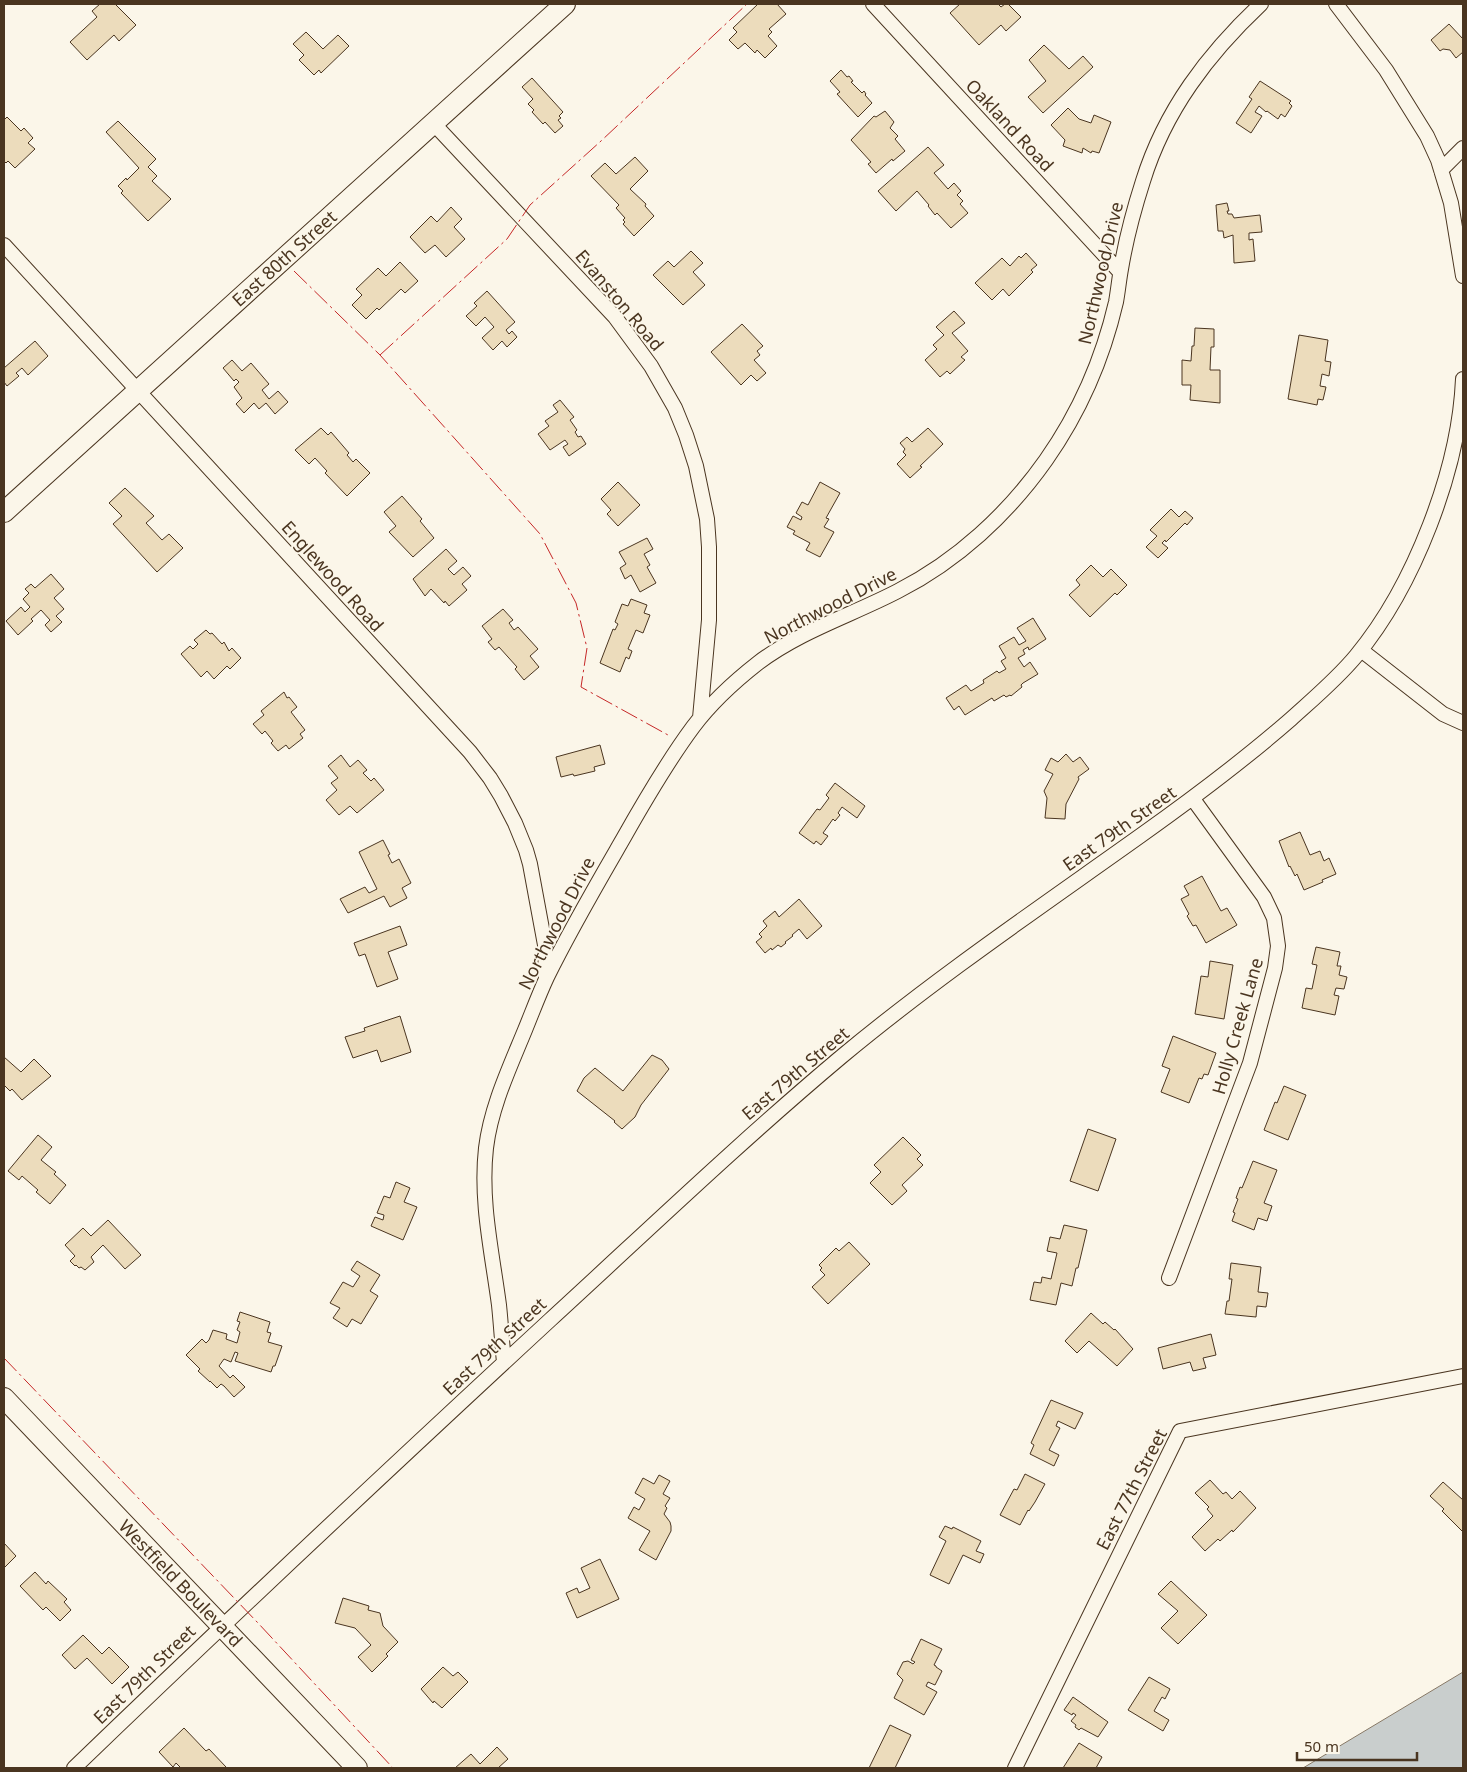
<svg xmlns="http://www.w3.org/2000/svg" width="1467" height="1772" viewBox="0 0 1467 1772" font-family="'Noto Sans',sans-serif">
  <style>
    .water { fill: #c9cecd; stroke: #887966 }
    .building { fill: #ecdcbc; stroke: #4a3520 }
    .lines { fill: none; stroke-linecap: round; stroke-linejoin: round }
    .street-casing { stroke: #4a3520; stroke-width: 16 }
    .secondary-casing { stroke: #4a3520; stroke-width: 22 }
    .street { stroke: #fbf6e9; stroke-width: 14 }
    .secondary { stroke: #fbf6e9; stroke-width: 20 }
    .power { stroke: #c62828; stroke-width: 1; stroke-dasharray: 18 4 2.5 4; stroke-linecap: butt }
    .labels { text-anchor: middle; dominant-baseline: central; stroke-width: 4; stroke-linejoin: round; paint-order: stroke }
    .street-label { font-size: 18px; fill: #4a3520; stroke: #fbf6e9 }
  </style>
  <rect width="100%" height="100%" fill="#fbf6e9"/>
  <path class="water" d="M1463,1672V1768H1303Z"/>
  <path class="building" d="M100,4H115L136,25L119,41L114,35L87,60L70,42L97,17L92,11Z
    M758,4H777L786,14L769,29L772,32L768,36L777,46L765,58L757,50L755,53L745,43L738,49L729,40L737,32L733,28Z
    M960,4H998L1001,7L1005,4H1008L1021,17L1006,31L1001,25L979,45L950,13Z
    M1449,24L1463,39V52L1456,58L1450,50L1443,49L1440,51L1431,40Z
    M306,32L323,49L338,35L349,46L321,73L319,70L314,75L299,60L304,55L293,44Z
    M1044,45L1069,69L1083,56L1093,67L1043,113L1028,97L1046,81L1029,60Z
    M841,70L847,77L849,76L853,81L851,82L862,93L864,91L866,94L865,95L872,103L858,117L837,94L840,92L830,81Z
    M532,78L563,112L559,116L561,118L558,120L563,126L555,133L545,122L543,124L532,112L534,110L528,104L533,99L522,87Z
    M1260,81L1291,101L1289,103L1292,106L1285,117L1281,114L1278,119L1267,111L1266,112L1259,106L1255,112L1262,116L1251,133L1236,123L1252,99L1249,97Z
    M1068,108L1079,119L1091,123L1094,115L1111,122L1099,153L1092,151L1091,153L1083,148L1082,153L1063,146L1065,140L1051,125Z
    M885,111L894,122L890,128L898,136L895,139L905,151L893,161L892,159L876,173L868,164L871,162L851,140L874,116L876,117Z
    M4,117L5,119L7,117L21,131L24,128L33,138L28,143L35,149L15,168L8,161L6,163L4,161Z
    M118,121L156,159L148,167L157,176L152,181L171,199L148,221L121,193L123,191L118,186L126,178L127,180L139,168L106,132Z
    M928,147L944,165L934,173L948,189L954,183L961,191L957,195L963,201L960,204L968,213L951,228L937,213L935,215L928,206L929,205L917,191L896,211L878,191Z
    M635,157L648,171L630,189L646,204L645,206L654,216L634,236L623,224L625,222L623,220L625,218L616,208L619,205L591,176L605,163L616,174Z
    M1227,203L1229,211H1227L1228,214H1232L1234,218L1260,215L1262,232L1249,233V240L1253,239L1255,261L1234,263L1233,235L1224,238L1223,231H1218L1216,205Z
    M451,207L462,219L454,227L465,239L446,257L435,245L425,253L410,237L431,216L437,222Z
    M691,251L703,263L693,272L705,285L683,305L653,275L668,261L674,267Z
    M1026,253L1037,265L1031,270L1033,272L1009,296L1003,289L992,300L975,283L1002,258L1010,266L1019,256L1021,258Z
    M400,262L418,281L405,293L401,289L379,310L377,308L366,319L352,305L362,295L356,289L378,268L386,276Z
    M487,291L515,322L506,330L509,334L512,331L517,337L507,347L502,341L493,350L482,338L494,327L485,317L476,326L466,316L477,306L474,303Z
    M954,311L965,323L952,333L968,351L961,357L965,360L950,374L947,371L940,377L925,360L937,349L933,345L944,335L936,327Z
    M742,324L763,346L757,351L760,355L754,360L766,373L757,381L751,375L741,385L711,352Z
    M1195,328L1214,329V347H1211L1210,370H1220V403L1190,400L1191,385H1182V360L1191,361L1192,346H1194Z
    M1299,335L1328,340L1325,361L1331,362L1329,376L1322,374L1320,386L1326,387L1323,400L1318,399L1317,405L1288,399Z
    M35,341L48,356L28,375L22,368L16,373L19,376L7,386L4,382V368Z
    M232,360L242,371L251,363L269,384L262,390L269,399L278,391L288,402L275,414L266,403L259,409L254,403L244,413L236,404L242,398L234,387L239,382L236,379L234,381L223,368Z
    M560,400L574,417L570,420L577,430L575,432L578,437L581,436L586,444L569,456L563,447L568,444L565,440L550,450L538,434L549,426L545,421L558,412L553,405Z
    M321,428L328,435L331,432L349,453L347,455L353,462L356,459L370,473L347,496L325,473L327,471L315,458L309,464L295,450Z
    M928,428L943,444L920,466L922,467L910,478L897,464L906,455L903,452L905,449L900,443L907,437L912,442Z
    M618,482L640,505L618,526L607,514L611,510L601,499Z
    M820,482L840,493L826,518L829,519L824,527L834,532L820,557L806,550L810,543L793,534L795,531L787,527L793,516L801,520L802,517L796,513L802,502L808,505Z
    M125,488L154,516L146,523L162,540L169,534L183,548L157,572L113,524L122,516L109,503Z
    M402,496L422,519L420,521L434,538L413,557L389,532L396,526L384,512Z
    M1171,509L1179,517L1185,511L1193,518L1187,525L1185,523L1166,542L1165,540L1162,543L1168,548L1158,558L1146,547L1157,536L1150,530Z
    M647,538L653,549L644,554L650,565L647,567L656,583L640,592L631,575L625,579L620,568L626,564L619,552Z
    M446,549L457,561L448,569L454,575L463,567L471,576L462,584L467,590L449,606L445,601L444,603L431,589L425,596L413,579Z
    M1091,565L1103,577L1111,569L1127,585L1117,595L1115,593L1090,617L1069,595L1080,585L1076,580Z
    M51,574L64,589L54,598L64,609L56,616L62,622L51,632L45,625L50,620L41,610L31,619L33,621L18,635L6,621L21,607L25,612L30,607L23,599L29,593L25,589L31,584L35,588Z
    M631,599L647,605L644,613L650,615L643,633L636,630L628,649L632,651L629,659L626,657L620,672L600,663L613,629L615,630L618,624L615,622L622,604L628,606Z
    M503,609L513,620L509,623L514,630L518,627L538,649L530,656L539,667L524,680L515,669L517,667L499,647L495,650L488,642L492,639L482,626Z
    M1033,618L1046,639L1029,650L1028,647L1023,650L1025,654L1018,658L1024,667L1030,662L1038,674L1023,683L1021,685L1022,687L1011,696L1010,695L1006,697L1004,695L994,701L992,698L965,715L959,706L954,710L946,698L966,685L971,691L984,683L983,680L997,671L999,673L1006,669L1001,661L1006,658L999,646L1014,637L1019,645L1026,641L1017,628Z
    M206,630L210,634L212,633L222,644L224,642L229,651L232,648L241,658L230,669L227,666L214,679L207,671L201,677L181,654L190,646L193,649L198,644L194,640Z
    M284,692L287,698L289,697L297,707L291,712L305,730L300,734L303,738L289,749L286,745L278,751L271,743L273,741L265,731L262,734L253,724L264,715L261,711Z
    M600,745L605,764L594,767L595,771L574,776L573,774L561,777L556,757Z
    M1066,754L1073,762L1080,757L1089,769L1078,777L1079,779L1066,804L1065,819L1045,818L1047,798L1044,791L1053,774L1045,770L1051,758L1058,762Z
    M341,755L350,767L358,760L367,770L363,773L371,781L374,778L384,790L357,813L350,806L339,815L326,800L337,790L331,783L338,778L328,766Z
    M835,783L865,806L857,818L842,807L838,813L840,815L835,821L833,819L823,833L828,836L821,845L816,841L814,844L799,833L817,809L820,810L829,798L826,795Z
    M1300,832L1310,855L1320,851L1324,861L1329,858L1336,874L1322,880L1323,882L1304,890L1297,874L1295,876L1290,866L1289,867L1279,841Z
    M383,840L390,854L388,855L392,863L399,859L411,883L402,888L407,898L390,907L384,896L348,913L340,899L365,887L369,893L377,889L359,852Z
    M1202,876L1221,911L1227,908L1237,925L1206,943L1196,925L1193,926L1187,916L1189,914L1181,899L1189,895L1184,886Z
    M799,899L822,926L807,939L799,929L792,935L793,936L785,942L786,943L781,947L778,945L772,950L771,948L765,953L756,942L762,937L759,934L767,926L763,921L775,911L779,917Z
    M400,926L407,945L388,952L398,979L377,987L365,954L359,956L354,943Z
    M1316,947L1340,952L1337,966H1341L1339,975L1347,977L1344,989L1336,988L1334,995L1339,996L1335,1015L1302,1008L1306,988L1312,989L1317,965L1312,964Z
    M1210,961L1233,965L1224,1019L1195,1014L1201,976L1208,977Z
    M400,1016L411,1052L381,1062L377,1050L353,1058L345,1037L365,1031L364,1028Z
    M1173,1036L1216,1053L1208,1075L1204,1074L1202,1079L1199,1078L1189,1103L1161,1092L1170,1069L1162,1066Z
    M652,1055L662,1060L669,1069L641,1105L635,1117L622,1129L614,1122L615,1121L577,1091L584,1078L595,1068L623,1091Z
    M4,1057L21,1072L34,1059L51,1076L22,1100L12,1089L10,1091L4,1085Z
    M1284,1086L1306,1095L1288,1140L1264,1130L1275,1102L1277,1103Z
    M1088,1129L1116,1139L1098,1191L1070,1181Z
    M38,1135L52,1147L41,1160L56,1172L54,1174L66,1185L50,1204L36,1192L38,1190L22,1176L19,1180L8,1171Z
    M903,1137L921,1155L917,1159L923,1165L902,1185L907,1191L892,1205L870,1183L881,1172L874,1165Z
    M1253,1161L1277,1170L1264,1203L1272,1206L1267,1221L1258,1218L1254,1230L1232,1221L1235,1213L1233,1212L1238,1199L1236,1198L1240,1187L1242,1188Z
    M396,1182L410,1188L404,1202L417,1207L403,1240L371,1226L375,1217L383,1220L384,1215L377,1213L384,1196L390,1198Z
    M108,1220L141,1255L125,1269L103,1245L91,1257L94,1262L85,1270L81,1267L79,1268L76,1265L75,1266L70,1261L75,1256L65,1245L83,1228L91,1236Z
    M1064,1225L1087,1230L1078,1268H1076L1072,1286L1061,1283L1056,1305L1030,1300L1034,1282L1041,1283L1042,1277L1051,1279L1057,1253L1047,1251L1050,1237L1060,1239Z
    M849,1242L870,1264L828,1304L812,1287L825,1275L820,1270L822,1268L819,1265L836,1248L839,1251Z
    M357,1261L380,1275L370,1291L378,1296L361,1324L352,1319L347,1327L333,1318L340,1308L330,1303L343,1282L353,1287L360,1276L351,1270Z
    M1231,1263L1261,1267L1258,1292L1268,1293L1266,1307L1257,1306L1256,1317L1225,1314L1227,1301H1229L1232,1279H1229Z
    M240,1312L270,1322L267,1332L271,1333L268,1342L282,1346L275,1366H273L271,1372L235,1361L238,1353L235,1352L231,1362L224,1359L219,1366L230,1378L233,1375L245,1387L234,1397L224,1386L221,1384L217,1388L210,1381V1382L198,1371L200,1369L186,1355L202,1339L206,1343L209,1340L213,1330L227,1334L226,1339L237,1343L240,1332L237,1330L240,1322L237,1321Z
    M1091,1313L1103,1324L1105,1322L1114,1330L1115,1329L1133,1349L1117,1366L1089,1341L1077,1353L1065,1341Z
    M1211,1334L1216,1355L1203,1358L1206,1368L1193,1371L1190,1362L1163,1369L1158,1348Z
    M1051,1400L1083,1413L1075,1429L1058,1421L1056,1426L1060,1428L1049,1450L1059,1455L1054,1466L1030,1454L1034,1445L1031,1443Z
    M1025,1474L1045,1484L1035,1502L1029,1511L1028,1510L1020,1525L1000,1515L1014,1489L1017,1490Z
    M659,1475L670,1481L663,1494L670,1498L665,1506L667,1508L664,1514L670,1522L671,1526V1531L656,1560L639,1550L650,1531L628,1518L634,1507L639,1510L645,1499L635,1493L643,1478L654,1484Z
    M1210,1480L1223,1494L1226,1492L1232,1499L1240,1491L1256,1508L1233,1532L1232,1530L1220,1541L1218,1539L1205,1551L1192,1537L1213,1516L1207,1509L1209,1507L1195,1493Z
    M1443,1482L1463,1500V1532L1442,1511L1444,1509L1430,1496Z
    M945,1526L952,1529L953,1527L981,1541L976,1551L984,1554L980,1563L963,1555L949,1584L930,1575L946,1541L939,1537Z
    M4,1543L16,1556L4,1568Z
    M600,1559L619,1599L577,1618L566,1593L577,1588L579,1593L590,1588L581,1568Z
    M35,1572L46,1584L48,1581L67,1599L64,1602L71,1610L60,1621L46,1607L43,1610L20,1586Z
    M1171,1581L1207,1615L1178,1644L1161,1628L1178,1611L1158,1594Z
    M343,1598L369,1606L368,1610L380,1613L383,1626L398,1642L386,1654L388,1656L372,1672L358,1657L371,1645L355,1628L335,1623Z
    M83,1635L102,1654L109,1647L129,1667L112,1684L87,1658L75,1669L62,1655Z
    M921,1639L942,1649L934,1665L936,1666V1667L942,1671L935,1685L928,1682L926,1686L937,1692L924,1715L894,1698L903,1680L897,1674L903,1662L908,1661L913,1664L915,1662L911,1660Z
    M443,1667L453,1676L458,1672L468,1682L442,1708L434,1701L433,1703L421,1689Z
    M1149,1677L1170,1689L1165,1699L1162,1697L1154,1711L1169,1720L1163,1731L1128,1710Z
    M1073,1697L1108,1722L1098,1737L1081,1728L1079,1730L1075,1727L1076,1725L1071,1721L1076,1715L1073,1713L1072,1715L1064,1710Z
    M890,1725L911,1735L895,1768H869Z
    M184,1728L206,1751L209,1749L226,1767L225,1768H181L176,1763L173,1767L159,1752Z
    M1079,1743L1102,1757L1096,1768H1063Z
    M497,1747L508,1759L498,1768H455L471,1754L480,1764Z"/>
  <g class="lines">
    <g class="street-casing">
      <path id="street" d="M873,4L1120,272
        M1336,4L1386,70L1427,136L1438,160L1451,203L1463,276
        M434,124L615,317L651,366L675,408L686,435L696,466L707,519L709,547V620L700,718
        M1441,170L1463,148
        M4,245L470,752L490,778L501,796L515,823L526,850L530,864L545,945L546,978
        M1361,650L1443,714L1463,723
        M1169,1278L1250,1063L1275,968L1278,946L1274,918L1264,897L1193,799
        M504,1362C502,1343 501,1324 499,1305C492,1252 480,1201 486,1148C491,1107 509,1069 525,1030C532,1013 539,994 547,977C570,930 597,884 623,839C645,800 667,762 693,727C711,703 735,681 758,663C800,631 852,615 898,591C957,561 1008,514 1046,460C1079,413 1103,358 1116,302C1118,291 1119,280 1121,269C1126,239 1134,209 1143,181C1165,110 1208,54 1261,4
        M74,1768C231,1617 390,1468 550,1320C646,1232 741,1141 841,1057C936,978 1039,908 1140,836C1192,799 1243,761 1291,719C1313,699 1337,679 1356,656C1414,586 1459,470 1463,379
        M1015,1768L1180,1431L1463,1376"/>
    </g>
    <g class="secondary-casing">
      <path id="secondary" d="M4,512L565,4
        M4,1398L357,1768"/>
    </g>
    <use href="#street" class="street"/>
    <use href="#secondary" class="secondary"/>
    <path class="power" d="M294,271L380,355L540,534L576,603L587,648L581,687L668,735
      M380,355L507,239L530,205L601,141L747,4
      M4,1358L258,1623L393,1768"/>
  </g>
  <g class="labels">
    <g class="street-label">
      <text transform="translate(1010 125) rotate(47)">Oakland Road</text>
      <text transform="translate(284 258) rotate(-42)">East 80th Street</text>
      <text transform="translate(1100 273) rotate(-77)">Northwood Drive</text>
      <text transform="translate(620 300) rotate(50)">Evanston Road</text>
      <text transform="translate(333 576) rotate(48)">Englewood Road</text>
      <text transform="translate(830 605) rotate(-27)">Northwood Drive</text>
      <text transform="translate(1119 828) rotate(-35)">East 79th Street</text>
      <text transform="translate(556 923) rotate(-63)">Northwood Drive</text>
      <text transform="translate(1237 1026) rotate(-74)">Holly Creek Lane</text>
      <text transform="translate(795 1073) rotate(-40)">East 79th Street</text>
      <text transform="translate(494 1346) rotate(-43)">East 79th Street</text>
      <text transform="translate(1131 1489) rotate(-63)">East 77th Street</text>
      <text transform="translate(181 1583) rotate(46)">Westfield Boulevard</text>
      <text transform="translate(144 1674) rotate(-44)">East 79th Street</text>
    </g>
  </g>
  <rect width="1467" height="1772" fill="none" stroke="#4a3520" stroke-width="10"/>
  <path d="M1297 1752v8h120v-8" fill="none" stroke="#4a3520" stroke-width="2.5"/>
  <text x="1304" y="1752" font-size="15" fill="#4a3520" stroke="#fbf6e9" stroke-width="4" paint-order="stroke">50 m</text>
</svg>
